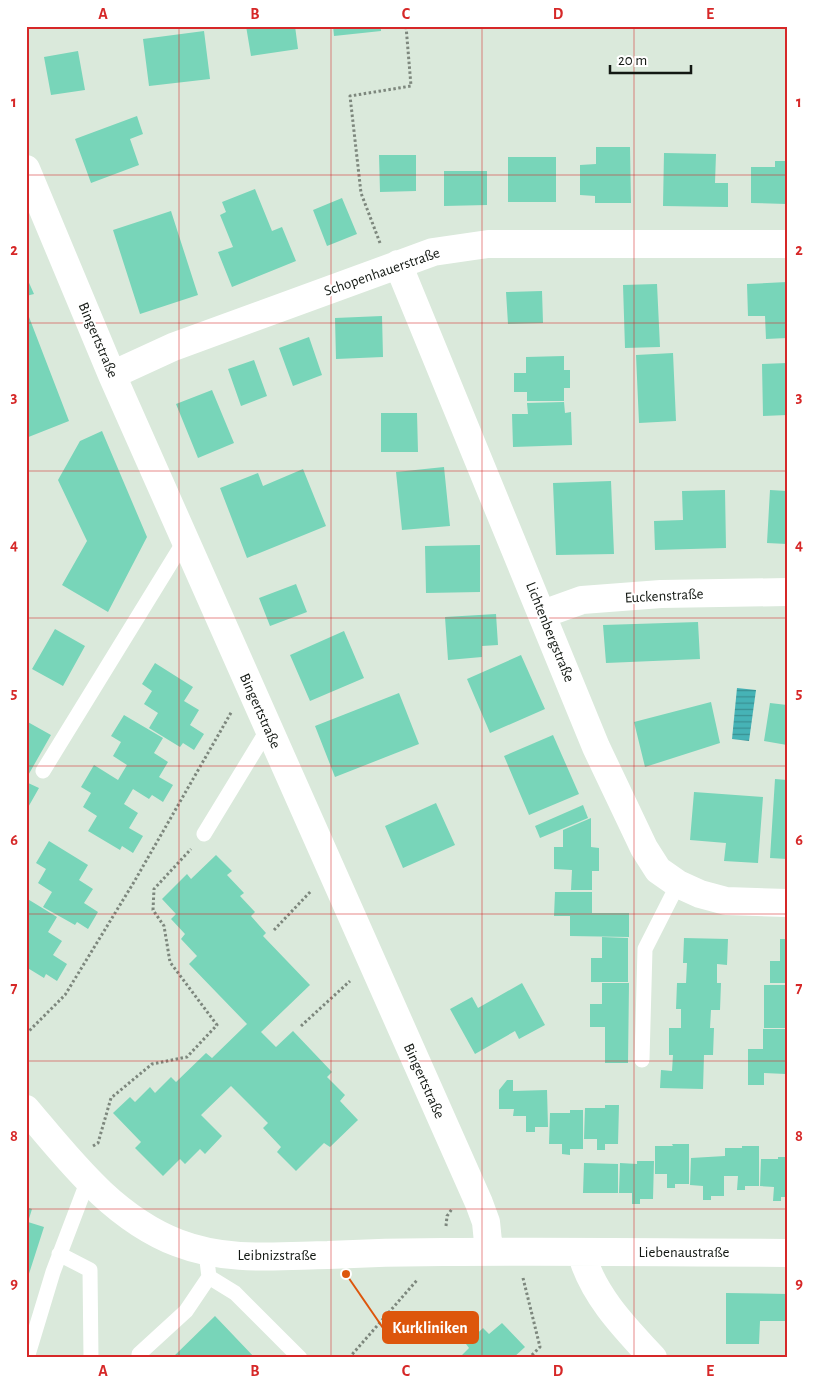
<svg xmlns="http://www.w3.org/2000/svg" width="813" height="1384" viewBox="0 0 813 1384" font-family="'Alegreya Sans',sans-serif">
  <style>
    .water { fill: url(#water-rules) }
    .building { fill: #78d5b9 }
    .lines { fill: none; stroke-linecap: round; stroke-linejoin: round }
    .path { stroke: #7d877d; stroke-width: 3; stroke-dasharray: 2.5 2.5; stroke-linecap: butt }
    .lane { stroke: #fff; stroke-width: 15 }
    .street { stroke: #fff; stroke-width: 28 }
    .grid { fill: none; stroke: #d62828; stroke-width: 1; stroke-opacity: 0.55 }
    .labels { text-anchor: middle; dominant-baseline: central; stroke-width: 4; stroke-linejoin: round; paint-order: stroke }
    .street-label { font-size: 15px; fill: #131813; stroke: #fff }
    .leader { fill: none; stroke: #dd560c; stroke-width: 2 }
    .callout-dot { fill: #dd560c; stroke: #fff; stroke-width: 2 }
    .callout { fill: #dd560c; stroke: #dd560c; stroke-width: 2 }
    .callout-label { font-size: 16px; text-anchor: middle; font-weight: bold; fill: #fff }
    .neatline { fill: none; stroke: #d62828; stroke-width: 2 }
    .grid-label { font-size: 16px; text-anchor: middle; font-weight: bold; fill: #d62828 }
  </style>
  <defs>
    <pattern id="water-rules" width="6" height="5" patternUnits="userSpaceOnUse" patternTransform="scale(1.25)"><rect width="6" height="5" fill="#46b3b6"/><path d="M0 2.5h6" fill="none" stroke="#399193"/></pattern>
  </defs>
  <rect width="100%" height="100%" fill="#dae9db"/>
  <path class="water" d="M737,688L756,690L749,741L732,739Z"/>
  <path class="building" d="M246,26H295L298,49L251,56Z
    M333,26H381V31L334,36Z
    M204,31L210,79L149,86L143,39Z
    M78,51L85,90L51,95L44,57Z
    M137,116L143,134L130,139L139,165L91,183L75,139Z
    M596,147H630L631,203H595V196L580,195V165L596,164Z
    M664,153L716,154L715,183H728V207L663,206Z
    M379,155H416V191L380,192Z
    M508,157H556V202H508Z
    M775,161H787V204L751,203V167H775Z
    M444,171H487V205L444,206Z
    M255,189L272,231L282,227L296,261L232,287L218,252L233,247L220,215L226,212L222,202Z
    M342,198L357,234L327,246L313,210Z
    M171,211L198,295L140,314L113,230Z
    M26,276L34,294L26,296Z
    M787,282V338L766,339L765,316H748L747,284Z
    M657,284L660,347L625,348L623,285Z
    M542,291L543,323L508,324L506,292Z
    M382,316L383,357L336,359L335,318Z
    M29,317L69,421L26,438V318Z
    M309,337L322,375L293,386L279,348Z
    M673,353L676,421L639,423L636,355Z
    M564,356V370H570V388H564V401H527V392H514V373H526V357Z
    M254,360L267,396L241,406L228,369Z
    M787,363V415L763,416L762,364Z
    M212,390L234,443L198,458L176,404Z
    M564,402L565,413L571,412L572,445L513,447L512,414H528L527,403Z
    M381,413H417L418,452H381Z
    M102,431L147,537L108,612L62,585L87,541L58,480L80,441Z
    M444,467L450,526L402,530L396,472Z
    M303,469L326,526L247,558L220,488L258,473L263,486Z
    M611,481L614,554L556,555L553,483Z
    M725,490L726,548L655,550L654,521L683,520L682,491Z
    M770,490L787,491V544L767,543Z
    M480,545V592L426,593L425,546Z
    M296,584L307,612L270,626L259,598Z
    M496,614L498,645L482,646V657L448,660L445,617Z
    M698,622L700,659L606,663L603,625Z
    M55,629L85,646L63,686L32,669Z
    M344,631L364,678L310,701L290,655Z
    M521,655L545,709L490,733L467,679Z
    M155,663L193,687L184,701L199,710L190,725L204,734L194,750L183,743L180,747L149,728L158,713L144,704L152,691L142,684Z
    M399,693L419,744L335,777L315,726Z
    M711,702L720,743L645,767L634,722Z
    M770,703L787,705V745L764,741Z
    M124,715L163,738L154,753L168,762L159,777L173,785L163,802L152,795L149,799L133,789L124,804L138,813L129,828L143,836L133,853L122,846L120,850L88,831L97,816L83,807L91,793L81,787L94,765L118,780L127,765L113,756L121,742L111,736Z
    M26,721L51,735L26,779Z
    M553,735L579,794L529,815L504,756Z
    M775,779L787,780V859L770,858Z
    M26,782L39,788L26,811Z
    M694,792L763,797L758,863L724,861L726,843L690,840Z
    M436,803L455,845L403,868L385,826Z
    M583,805L588,818L540,838L535,826Z
    M591,818V847L599,848V871H592V890H571L572,870L554,869V847H563V830Z
    M49,841L88,865L79,880L93,889L84,903L98,912L88,929L77,922L75,925L43,907L52,892L38,883L46,869L36,863Z
    M216,855L232,871L227,875L244,893L240,896L255,912L251,916L266,933L263,936L310,985L261,1032L276,1047L293,1031L332,1072L327,1077L345,1095L340,1101L358,1120L330,1147L324,1143L296,1171L277,1152L281,1147L263,1128L268,1123L231,1086L201,1115L222,1136L205,1154L200,1149L185,1164L180,1159L163,1176L135,1148L141,1142L113,1113L130,1097L135,1102L150,1087L155,1093L171,1077L176,1082L206,1053L212,1058L247,1024L189,964L197,956L181,939L185,934L171,919L176,914L162,899L187,874L191,879Z
    M555,892H592V913H629V937L570,936V916H554Z
    M26,898L57,917L48,932L62,941L53,955L67,964L57,981L46,974L44,978L26,967Z
    M602,937L628,938V982H591V958H602Z
    M684,938L728,939L727,965L717,964V983H721L720,1010H711L710,1028H714L713,1055H704L703,1089L660,1088L661,1070L672,1071L673,1055H669V1028H681V1009H676L677,983H686L687,963H683Z
    M780,939H787V983H770V961H780Z
    M522,983L545,1025L519,1039L515,1031L475,1054L450,1009L472,997L478,1008Z
    M602,983H629L628,1063H605V1027H590V1004H602Z
    M764,985H787V1028H764Z
    M763,1029H786V1074L764,1073V1085H748V1049H763Z
    M507,1080H513V1091L547,1090L548,1127H535V1132H526V1116H513L514,1109H499V1090Z
    M605,1105H619L618,1144H605V1150H597V1139H584L585,1108H605Z
    M570,1110H583V1149H570V1155L562,1154V1144H549L550,1113H570Z
    M672,1144H689V1184H675V1188H667V1174H655V1146H673Z
    M742,1146H759V1186H745V1190H737L738,1176H724V1196H711V1200H703V1186L690,1185L691,1158L725,1156V1148H742Z
    M778,1157H787V1197H781V1201H773L774,1187L760,1186L761,1159H778Z
    M637,1161H654L653,1199H640V1204H632V1193H619L620,1163L637,1164Z
    M584,1163L618,1164V1193H583Z
    M26,1207L32,1209L28,1222L44,1227L27,1280Z
    M726,1293L787,1294V1321H760L759,1344H726Z
    M215,1316L255,1358H172Z
    M502,1323L525,1347L513,1358H459L469,1348L466,1344L483,1328L489,1334Z"/>
  <g class="lines">
    <path class="path" d="M380,243L361,193L350,96L411,86L406,26
      M274,930L311,891
      M301,1026L350,981
      M26,1034L65,995L134,882L232,711
      M93,1146L98,1143L111,1098L152,1064L187,1057L217,1025L170,962L164,926L153,910L154,889L191,849
      M446,1226L447,1216L452,1209
      M523,1278L540,1347L529,1358
      M349,1358L418,1279"/>
    <path class="lane" d="M43,771L185,540
      M204,834L268,729
      M642,1060L645,949L678,884
      M206,1252L209,1277L235,1293L300,1358
      M59,1254L90,1270L91,1358
      M27,1358L53,1272L88,1180
      M139,1358V1354L186,1311L209,1277"/>
    <path class="street" d="M26,169L112,375L479,1203L486,1222L489,1252
      M398,264L596,747L644,848L658,870L678,884L700,894L726,901L787,903
      M112,375L173,347L433,252L488,244H787
      M543,614L582,600L661,594L787,592
      M26,1109C70,1161 113,1218 178,1243C227,1262 277,1256 328,1255C366,1253 404,1252 443,1252C557,1251 672,1252 787,1253
      M581,1252C592,1294 624,1327 653,1358"/>
  </g>
  <path class="grid" d="M179,26V1358M331,26V1358M482,26V1358M634,26V1358M26,175H787M26,323H787M26,471H787M26,618H787M26,766H787M26,914H787M26,1061H787M26,1209H787"/>
  <g class="labels">
    <g class="street-label">
      <text transform="translate(382 272) rotate(-19)">Schopenhauerstraße</text>
      <text transform="translate(98 340) rotate(67)">Bingertstraße</text>
      <text transform="translate(664 596) rotate(-3)">Euckenstraße</text>
      <text transform="translate(550 632) rotate(68)">Lichtenbergstraße</text>
      <text transform="translate(260 711) rotate(66)">Bingertstraße</text>
      <text transform="translate(424 1081) rotate(66)">Bingertstraße</text>
      <text x="684" y="1252">Liebenaustraße</text>
      <text x="277" y="1255">Leibnizstraße</text>
    </g>
  </g>
  <path class="leader" d="M346 1274L383 1328"/>
  <circle class="callout-dot" cx="346" cy="1274" r="5"/>
  <rect class="callout" x="383" y="1312" width="95" height="31" rx="5"/>
  <g class="callout-label">
    <text x="430" y="1333">Kurkliniken</text>
  </g>
  <rect width="813" height="1384" fill="none" stroke="#ffffff" stroke-width="55"/>
  <path d="M610 65v8h81v-8" fill="none" stroke="#131813" stroke-width="2.5"/>
  <text x="618" y="65" font-size="15" fill="#131813" stroke="#ffffff" stroke-width="4" paint-order="stroke">20 m</text>
  <rect x="28" y="28" width="758" height="1328" class="neatline"/>
  <g class="grid-label">
    <text x="103" y="19">A</text>
    <text x="255" y="19">B</text>
    <text x="406" y="19">C</text>
    <text x="558" y="19">D</text>
    <text x="710" y="19">E</text>
    <text x="14" y="107">1</text>
    <text x="799" y="107">1</text>
    <text x="14" y="255">2</text>
    <text x="799" y="255">2</text>
    <text x="14" y="402">3</text>
    <text x="799" y="402">3</text>
    <text x="14" y="550">4</text>
    <text x="799" y="550">4</text>
    <text x="14" y="698">5</text>
    <text x="799" y="698">5</text>
    <text x="14" y="845">6</text>
    <text x="799" y="845">6</text>
    <text x="14" y="993">7</text>
    <text x="799" y="993">7</text>
    <text x="14" y="1141">8</text>
    <text x="799" y="1141">8</text>
    <text x="14" y="1288">9</text>
    <text x="799" y="1288">9</text>
    <text x="103" y="1376">A</text>
    <text x="255" y="1376">B</text>
    <text x="406" y="1376">C</text>
    <text x="558" y="1376">D</text>
    <text x="710" y="1376">E</text>
  </g>
</svg>
